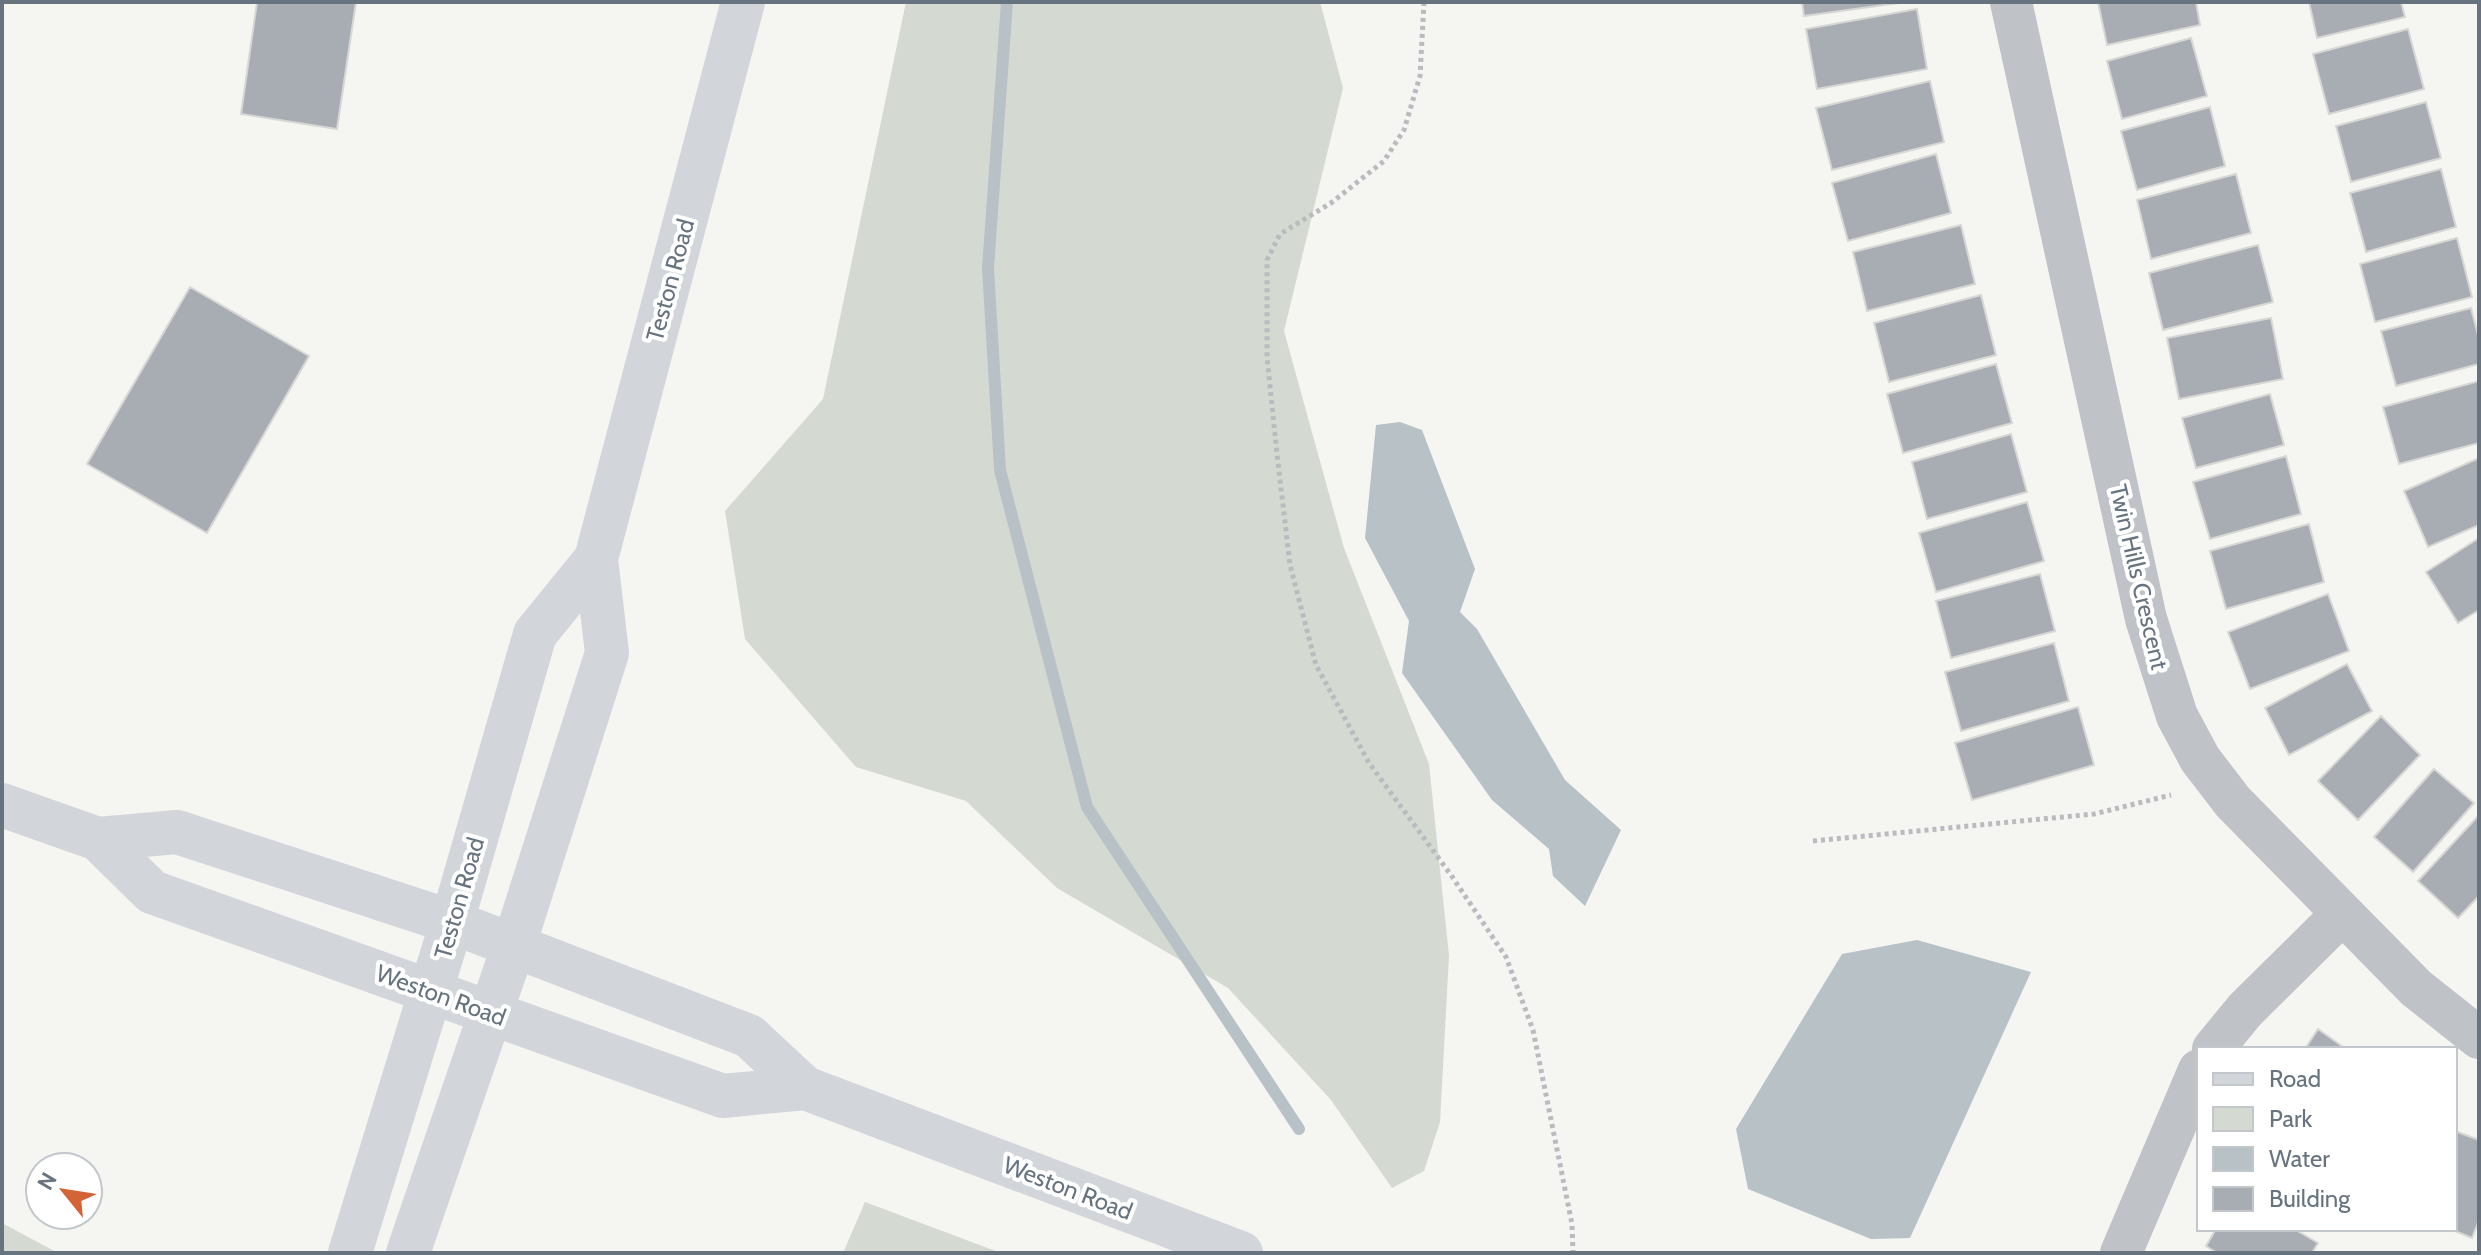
<svg xmlns="http://www.w3.org/2000/svg" width="2481" height="1255" viewBox="0 0 2481 1255" font-family="Cabin,sans-serif">
  <style>
    .green { fill: #d4dad2 }
    .water { fill: #b8c1c6 }
    .lines { fill: none; stroke-linecap: round; stroke-linejoin: round }
    .stream { stroke: #b8c1c6; stroke-width: 12 }
    .building { fill: #a7adb2; stroke: #d7d7d5; stroke-width: 2 }
    .path { stroke: #b9bbbe; stroke-width: 5; stroke-dasharray: 4 4; stroke-linecap: butt }
    .street { stroke: #bfc2c6; stroke-width: 42 }
    .secondary { stroke: #d2d6da; stroke-width: 44 }
    .labels { text-anchor: middle; dominant-baseline: central; stroke-width: 8; stroke-linejoin: round; paint-order: stroke }
    .street-label { font-size: 24px; fill: #677480; stroke: #fff }
  </style>
  <rect width="100%" height="100%" fill="#f5f5f2"/>
  <path class="green" d="M906,2H1320L1343,88L1284,331L1344,548L1429,764L1449,956L1440,1122L1424,1171L1392,1188L1331,1100L1228,988L1057,888L966,801L856,767L745,639L725,511L823,399Z
    M865,1202L1001,1253H843Z
    M2,1223L58,1253H2Z"/>
  <path class="water" d="M1400,422L1422,430L1475,569L1460,612L1477,629L1565,780L1621,830L1585,906L1553,876L1549,849L1492,800L1402,673L1409,621L1365,538L1376,425Z
    M1917,940L2031,972L1910,1238L1871,1239L1748,1189L1736,1129L1842,954Z"/>
  <g class="lines">
    <path class="stream" d="M1007,2L988,268L1000,470L1087,807L1299,1129"/>
  </g>
  <path class="building" d="M257,2H356L337,129L241,114Z
    M1802,2H1906L1804,16Z
    M2098,2H2196L2200,25L2107,45Z
    M2309,2H2401L2405,17L2317,38Z
    M1917,9L1927,69L1817,89L1806,29Z
    M2408,29L2424,89L2329,114L2313,54Z
    M2191,38L2207,96L2122,119L2107,61Z
    M1930,81L1944,142L1832,170L1816,108Z
    M2426,102L2441,158L2351,182L2336,126Z
    M2210,107L2225,166L2137,190L2121,131Z
    M1936,154L1951,213L1848,241L1832,183Z
    M2441,169L2456,227L2366,252L2350,193Z
    M2236,174L2251,233L2151,259L2137,200Z
    M1961,225L1975,284L1867,311L1853,252Z
    M2457,238L2472,297L2375,322L2360,264Z
    M2258,245L2273,302L2163,330L2149,273Z
    M190,287L309,356L207,533L87,464Z
    M1981,295L1996,355L1889,382L1874,323Z
    M2471,308L2479,339V364L2396,386L2381,331Z
    M2271,318L2283,379L2179,399L2167,338Z
    M1996,364L2012,423L1903,453L1887,394Z
    M2479,381V443L2399,464L2383,407Z
    M2270,394L2284,445L2196,468L2182,418Z
    M2011,434L2027,492L1927,519L1912,462Z
    M2286,456L2301,514L2210,539L2193,482Z
    M2479,458V525L2428,547L2404,491Z
    M2027,502L2044,561L1936,592L1919,533Z
    M2309,524L2324,582L2226,609L2210,551Z
    M2479,538V610L2458,623L2426,572Z
    M2040,574L2055,631L1951,658L1936,601Z
    M2328,594L2349,651L2250,689L2228,632Z
    M2054,643L2069,701L1961,731L1945,672Z
    M2347,664L2372,711L2289,755L2265,708Z
    M2078,707L2094,765L1972,800L1955,743Z
    M2381,716L2420,755L2358,820L2318,781Z
    M2434,769L2474,803L2413,872L2374,837Z
    M2479,815V896L2458,918L2418,881Z
    M2318,1029L2346,1049H2305Z
    M2455,1131L2479,1140V1220L2472,1238L2450,1229H2455Z
    M2216,1229H2294L2318,1243L2312,1253H2217L2206,1246Z"/>
  <g class="lines">
    <path class="path" d="M1424,2L1420,76L1404,130L1384,161L1331,203L1280,234L1267,260V357L1277,454L1290,565L1316,665L1369,763L1451,875L1506,957L1533,1030L1572,1224L1573,1253
      M1813,841L2094,814L2171,795"/>
    <path class="street" d="M2011,2L2146,619L2177,716L2200,759L2233,802L2416,988L2479,1038
      M2213,1049L2245,1010L2342,914
      M2121,1253L2199,1070"/>
    <path class="secondary" d="M2,805L98,839L177,832L452,922L749,1036L805,1088L1241,1253
      M98,839L152,892L723,1096L805,1088
      M350,1253L452,922L535,634L596,559
      M408,1253L514,945L607,653L596,559L743,2"/>
  </g>
  <g class="labels">
    <g class="street-label">
      <text transform="translate(670 280) rotate(-75)">Teston Road</text>
      <text transform="translate(2139 577) rotate(77)">Twin Hills Crescent</text>
      <text transform="translate(459 898) rotate(-74)">Teston Road</text>
      <text transform="translate(441 995) rotate(20)">Weston Road</text>
      <text transform="translate(1068 1188) rotate(21)">Weston Road</text>
    </g>
  </g>
  <rect width="2481" height="1255" fill="none" stroke="#677480" stroke-width="8"/>
  <rect x="2197" y="1047" width="260" height="184" fill="#ffffff" stroke="#c2c7cc" stroke-width="2"/>
  <rect x="2213" y="1073" width="40" height="12" fill="#d2d6da" stroke="#c2c7cc" stroke-width="2"/>
  <text x="2269" y="1087" font-size="24" fill="#677480">Road</text>
  <rect x="2213" y="1107" width="40" height="24" fill="#d4dad2" stroke="#c2c7cc" stroke-width="2"/>
  <text x="2269" y="1127" font-size="24" fill="#677480">Park</text>
  <rect x="2213" y="1147" width="40" height="24" fill="#b8c1c6" stroke="#c2c7cc" stroke-width="2"/>
  <text x="2269" y="1167" font-size="24" fill="#677480">Water</text>
  <rect x="2213" y="1187" width="40" height="24" fill="#a7adb2" stroke="#c2c7cc" stroke-width="2"/>
  <text x="2269" y="1207" font-size="24" fill="#677480">Building</text>
  <g transform="translate(64 1191) rotate(300)"><circle r="38" fill="#ffffff" stroke="#c2c7cc" stroke-width="2"/>
  <path d="M0-6L14 30L0 20L-14 30Z" fill="#d26436"/>
  <text y="-12" font-size="22" font-weight="bold" text-anchor="middle" fill="#677480">N</text>
  </g>
</svg>
